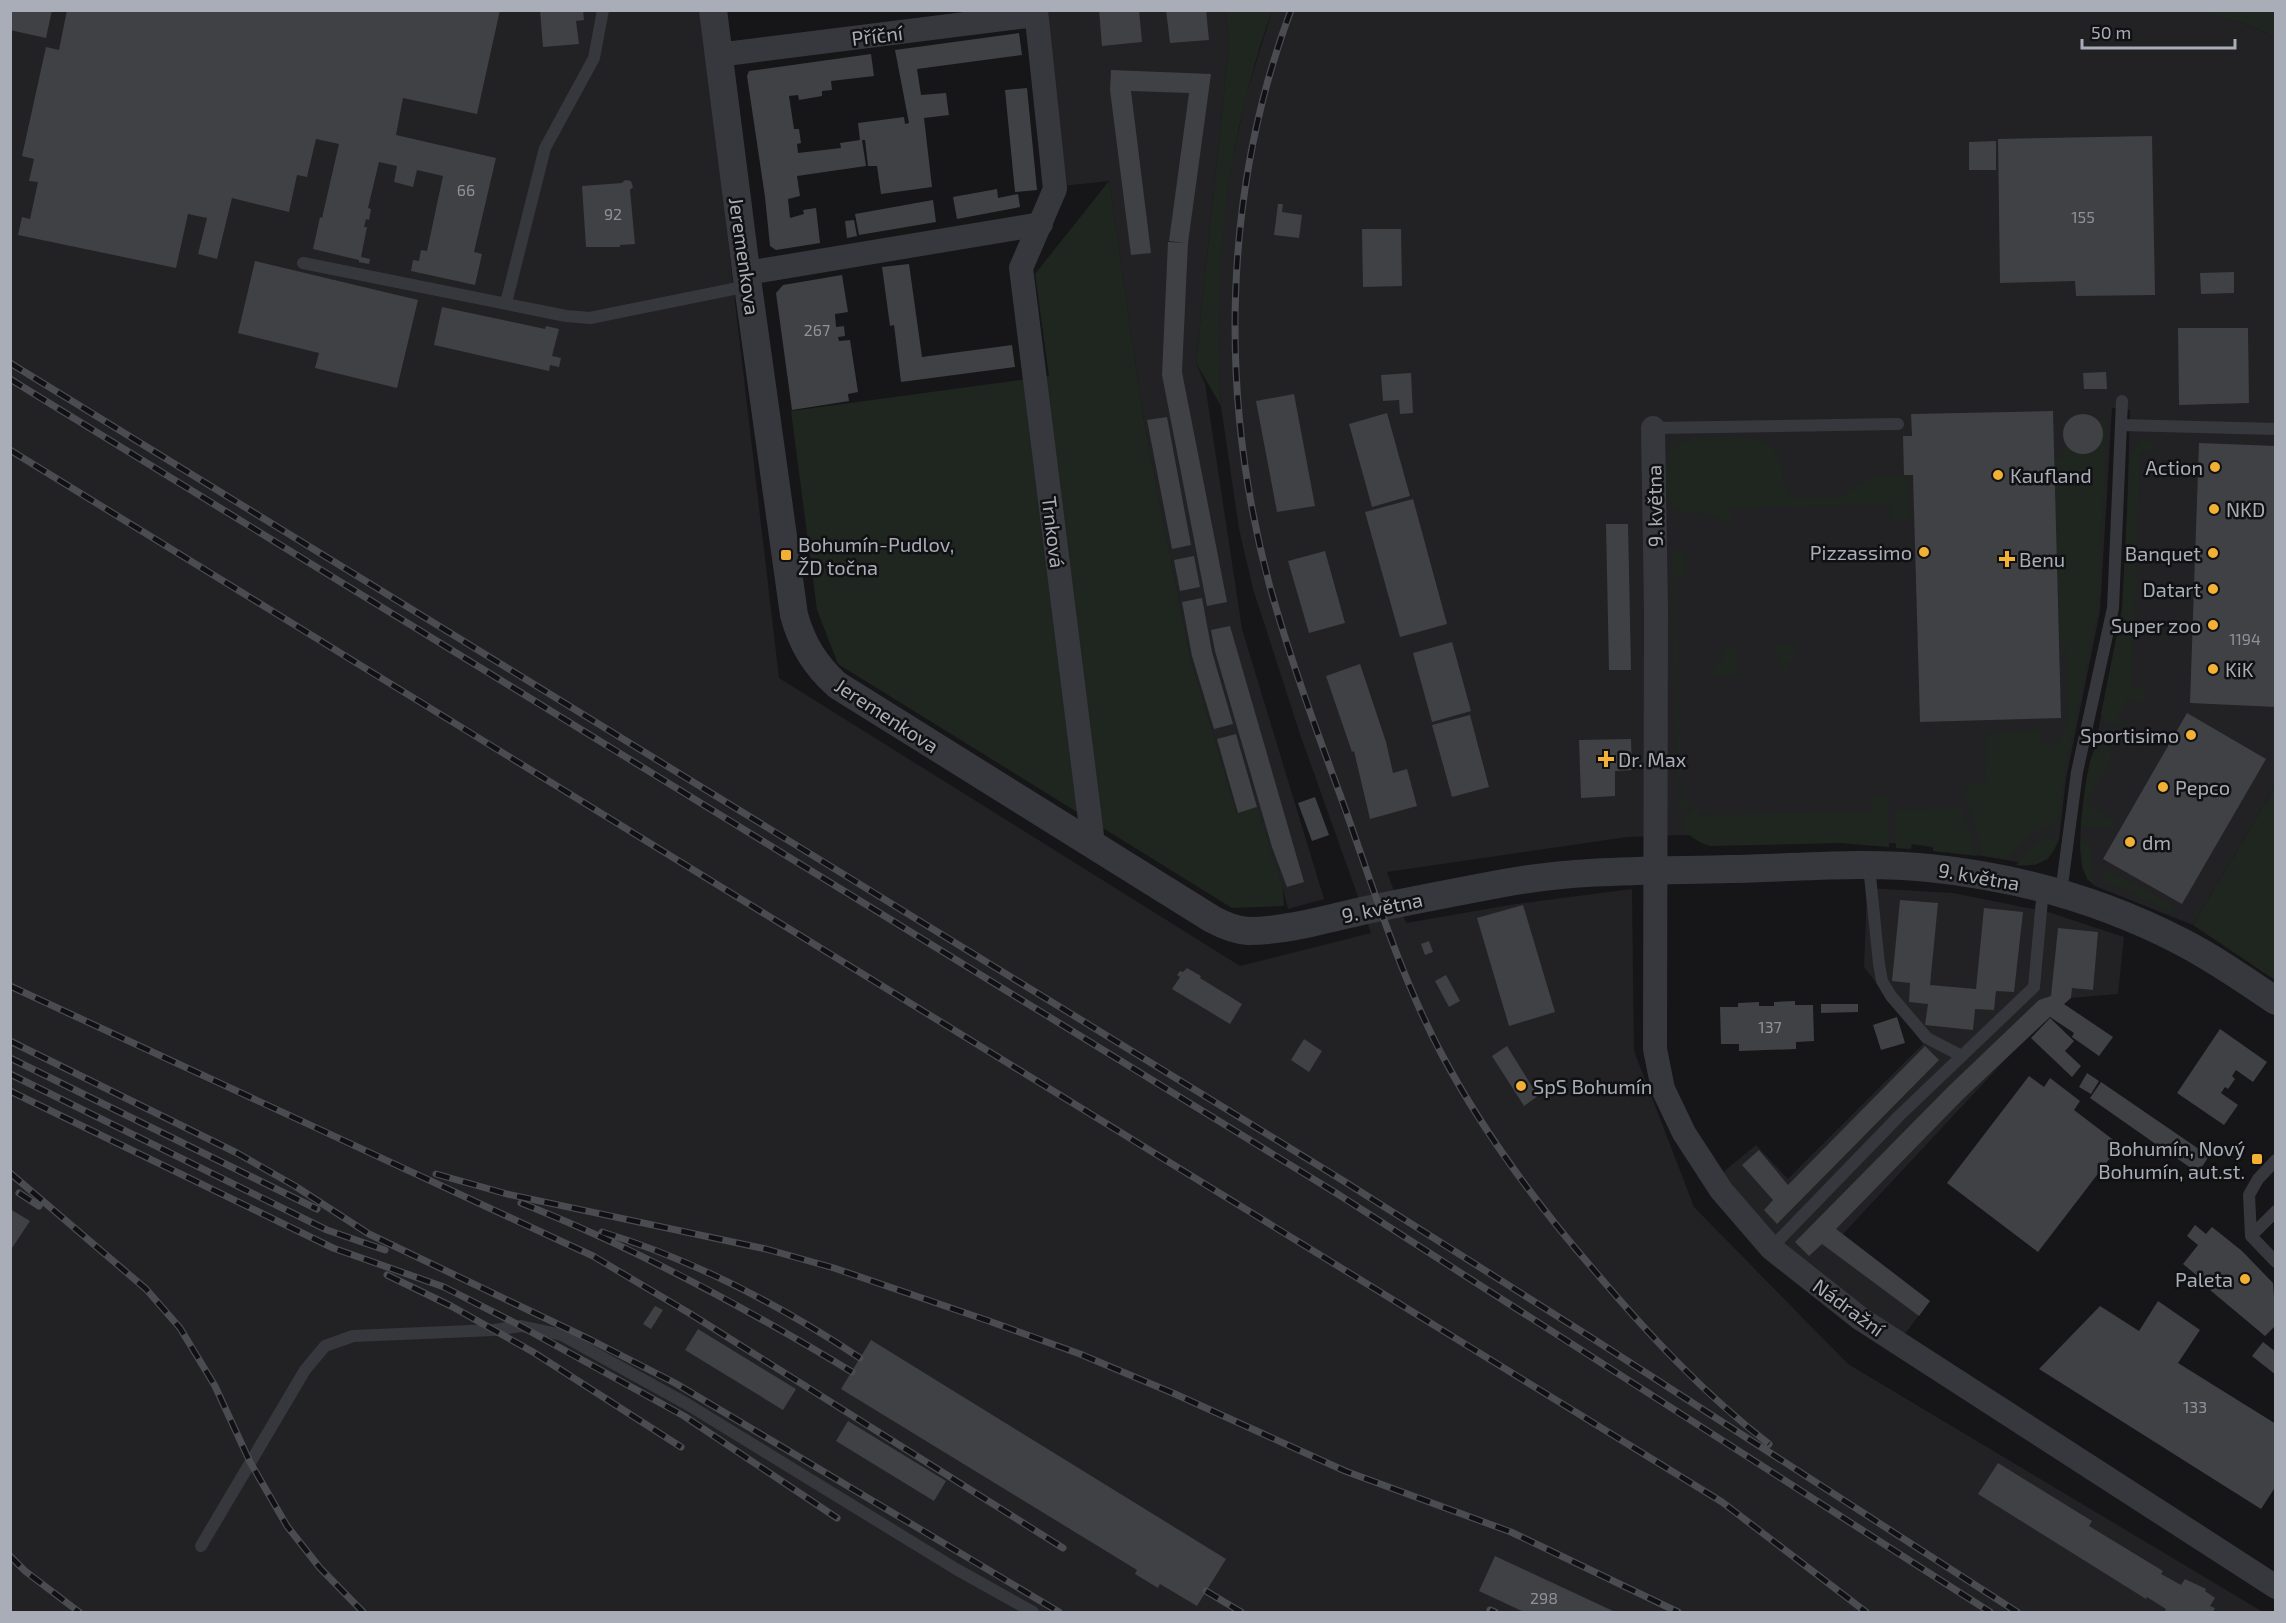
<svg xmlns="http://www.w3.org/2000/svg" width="2286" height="1623" viewBox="0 0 2286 1623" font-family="'Exo 2',sans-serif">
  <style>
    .built { fill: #222225 }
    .green { fill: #1e261f }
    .building { fill: #404145 }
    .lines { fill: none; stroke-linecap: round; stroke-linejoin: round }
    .service { stroke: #37383d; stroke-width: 12 }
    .minor { stroke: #37383d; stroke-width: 24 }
    .tertiary { stroke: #37383d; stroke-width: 28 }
    .rail-casing { stroke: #4a4c52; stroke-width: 7 }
    .rail { stroke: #111113; stroke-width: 4.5; stroke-dasharray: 14; stroke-linecap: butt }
    .poi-dot { fill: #f2b134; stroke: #111113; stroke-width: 2 }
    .labels { text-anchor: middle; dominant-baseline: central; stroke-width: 5; stroke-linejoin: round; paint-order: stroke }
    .number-label { font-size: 16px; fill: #8e929b }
    .street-label { font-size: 20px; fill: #a8adb8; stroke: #111113 }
    .poi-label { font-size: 20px; fill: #a8adb8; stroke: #111113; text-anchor: start }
  </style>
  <rect width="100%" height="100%" fill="#161618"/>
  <path class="built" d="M2199,10L2243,23L2275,37V786L2193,925L2095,886L2087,879L2082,867L2080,847L2081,820L2087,783L2117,642L2125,587L2130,410L2112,408L2100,611L2066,779L2059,840L2048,859L2035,865L1912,844L1680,835L1627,837L1387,872L1406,923L1516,904L1632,889L1634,1051L1694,1207L1848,1364L2263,1612H11V11H701L779,678L1240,966L1371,933L1300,734L1253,589L1239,529L1221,406L1218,346V287L1223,224L1232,163L1246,95L1272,11Z
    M1048,11H1226L1229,45L1196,363L1205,384L1242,629L1324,899L1288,909L1283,888L1256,807L1237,813L1190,657L1144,421L1109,181L1062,186Z
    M1867,888L1953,893L2048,912L2124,937L2118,994L2071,998L2052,1015L2006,1059L1843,1234L1930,1301L1904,1335L1785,1249L1722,1173L1756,1145L1788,1179L1923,1044L1864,967Z"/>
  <path class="green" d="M1226,11H1272C1226,139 1213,270 1221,406L1196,363L1229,45Z
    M2199,11H2275V37L2243,23Z
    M1109,181L1144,421L1190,657L1237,813L1257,807L1283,888L1284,906L1232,908L838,664L817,610L791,411L1049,376L1035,274Z
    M2107,418L2098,611L2065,772L2058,825C2034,826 2025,841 2008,858L1983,855L1964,791L1971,783L1986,782L1985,737L1995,732L2041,730V744H2057L2067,726V650L2060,651L2054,459L2061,458L2065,443C2077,460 2098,455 2103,435L2098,421Z
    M1743,437C1763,439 1777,446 1782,467C1785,483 1781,484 1794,497L1839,498L1872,476L1908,475L1909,519L1891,520L1890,504L1730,508V524C1721,521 1712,515 1704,514C1694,512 1684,515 1676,510C1666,504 1665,492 1666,481C1666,472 1665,461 1669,453C1678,432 1724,438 1743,437Z
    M2142,439L2152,443L2156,451H2140L2132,687L2147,688L2142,705L2129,698L2117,719L2129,726L2125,729L2107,723L2101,714L2122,609L2130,454Z
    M1680,550L1685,555L1686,575H1675L1682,799H1694L1679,814L1672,554L1674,551Z
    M1780,645H1796L1797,660H1788L1789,675H1785L1774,648Z
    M1736,647L1737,676L1714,677L1713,662L1723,661V648Z
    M2103,744L2109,746L2112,757L2086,803L2115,821L2109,828L2081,827C2082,812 2087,760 2095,749C2097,744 2099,745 2103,744Z
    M2275,786V980L2193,925Z
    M1873,795H1888L1889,847L1840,843L1710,846C1697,842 1686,835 1682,822L1698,806L1699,815L1873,811Z
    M1962,808L1977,856L1933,851V846L1912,844L1911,849L1896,848L1895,810Z
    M2047,838L2059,839C2052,860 2038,868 2016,865L2041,840Z
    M2081,840L2089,841L2095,886C2081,875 2080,858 2081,840Z
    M2104,868L2176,907L2173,914L2105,881Z"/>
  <path class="building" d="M10,10H52L46,38L10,30Z
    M67,10H500L477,114L403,98L396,135L496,158L474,252L482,254L475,285L411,271L413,260L419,261L421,250L427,251L443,176L417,170L413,187L394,182L397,166L379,162L368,208L371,209L369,220L366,219L364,227H367L361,257L370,259L369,264L359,262V260L313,249L320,217L322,218L339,144L316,139L307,177L297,175L289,212L232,198L217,259L198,254L207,218L188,214L176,268L18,235L22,217L30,219L38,182L29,181L34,159L22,156L46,47L59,50Z
    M540,10H583L584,20L576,21L579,44L543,47Z
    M1099,10H1139L1142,42L1102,46Z
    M1166,10H1206L1209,40L1170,43Z
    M1019,33L1022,55L917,69L921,95L946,93L949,115L924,118L932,187L881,194L877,166H868L865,140H862L866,166L797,176L800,196L788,199L790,218L804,214L803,210L816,208L820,243L776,250L770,246L765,197L747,76L749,71L871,54L874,76L831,81L832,90L822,91V96L799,100L798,95L789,96L794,129H799L801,143L797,144L798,153L841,148L840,143L860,140L858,123L904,117L905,124L909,123L895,50Z
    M1111,70L1211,74L1188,243L1182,372L1227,602L1207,606L1162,375L1168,242L1186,243L1169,241L1189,93L1131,91L1151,253L1131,255L1110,90Z
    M1027,88L1037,190L1015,192L1005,90Z
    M2152,136L2155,295L2076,296L2075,281L2000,283L1998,139Z
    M1996,141V170H1969V142Z
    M625,180L631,181L633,187L630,190L635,244L620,245V247H586L582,186L622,183Z
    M997,189L998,198L1018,194L1020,207L957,219L953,197Z
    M933,200L936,222L859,235L855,214Z
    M1278,204H1283L1282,212L1302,215L1299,238L1274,235Z
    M854,220L857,236L847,238L845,221Z
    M1362,229H1401L1402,286L1363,287Z
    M255,261L418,300L397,388L315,368L319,353L238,333Z
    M909,264L922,357L1012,345L1015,367L901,382L894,325L890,326L882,267Z
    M2234,272V293L2201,294L2200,273Z
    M842,275L848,312L835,314L836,327L844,326L845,336L838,337L839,341L850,340L858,392L848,394L849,401L792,410L776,293L783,285Z
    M442,307L545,329L546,326L559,329L552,356L561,358L559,367L550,365L549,371L434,345Z
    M2178,328H2248L2249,403L2179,405Z
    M2106,372L2107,389H2084L2083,373Z
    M1411,373L1413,413L1400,414L1399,400L1383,401L1381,375Z
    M1294,394L1315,506L1277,512L1256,401Z
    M2053,411L2061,718L1920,722L1913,475H1904L1903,436H1912L1911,414Z
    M1387,413L1410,496L1372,507L1349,424Z
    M2063 434a20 20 0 1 1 40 0a20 20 0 1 1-40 0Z
    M1167,417L1191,545L1172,549L1147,420Z
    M2199,443L2276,446V707L2190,703Z
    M1413,499L1447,624L1400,637L1365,512Z
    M1606,524H1628L1631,670H1609Z
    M1325,551L1345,623L1309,633L1288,561Z
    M1194,556L1200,587L1180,591L1174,560Z
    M1202,598L1212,652L1233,724L1214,729L1192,656L1182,602Z
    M1230,626L1304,882L1287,887L1272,847L1215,651L1211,630Z
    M1452,642L1471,711L1432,722L1413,653Z
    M1360,664L1386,742L1393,773L1407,769L1417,806L1370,819L1354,751L1352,752L1326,676Z
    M2187,713L2266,759L2182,904L2103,859Z
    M1470,715L1489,787L1452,797L1432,725Z
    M1236,734L1257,807L1238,813L1217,739Z
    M1631,739L1632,770L1615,771V796L1581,798L1579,740Z
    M1315,797L1329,835L1312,841L1298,803Z
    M1900,900L1938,903L1930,985L1976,989L1984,908L2023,912L2014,992L1996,991L1994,1010L1975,1009L1973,1030L1925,1025L1928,1004L1909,1002L1910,983L1892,981Z
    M1523,905L1555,1012L1509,1026L1477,918Z
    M2058,928L2098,932L2093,990L2072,988L2071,998L2064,1004L2113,1037L2099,1056L2072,1037L2074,1033L2050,1017L2052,1015L1962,1100L1836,1229L1930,1301L1919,1316L1822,1244L1809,1256L1795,1242L1948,1087L2039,1000L2051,996Z
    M1429,941L1433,952L1425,955L1421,944Z
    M1187,968L1201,976L1200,978L1242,1004L1230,1024L1172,989L1180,977L1177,975L1180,971L1183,972Z
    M1446,975L1460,1001L1449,1007L1435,981Z
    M1795,1001V1005H1813L1814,1041L1796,1042V1049L1739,1051V1044H1721L1720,1007H1738V1003L1759,1002V1006H1774V1002Z
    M1821,1004H1858V1012L1821,1013Z
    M1897,1017L1905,1043L1881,1050L1873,1025Z
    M2050,1018L2074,1041L2065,1051L2081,1066L2072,1077L2031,1038Z
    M2220,1029L2267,1062L2253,1082L2236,1070L2232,1076L2235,1079L2228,1089L2225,1087L2221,1093L2238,1105L2224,1125L2177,1093Z
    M1304,1039L1322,1051L1309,1072L1291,1060Z
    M1507,1046L1538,1096L1524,1106L1492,1056Z
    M1925,1046L1939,1060L1777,1224L1764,1210L1773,1200L1742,1165L1759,1150L1788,1185Z
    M2087,1073L2099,1081L2091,1094L2079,1087Z
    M2029,1076L2044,1087L2050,1078L2080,1101L2074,1110L2120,1145L2038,1252L1947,1183Z
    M2101,1082L2209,1156L2198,1173L2175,1157L2176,1155L2171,1152L2170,1154L2090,1098Z
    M10,1209L30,1221L10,1251Z
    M2195,1225L2206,1234L2212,1227L2242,1251L2273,1283L2276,1325L2265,1336L2210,1290L2212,1288L2183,1264L2198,1245L2187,1236Z
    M2158,1301L2200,1330L2178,1363L2276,1424V1486L2261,1509L2039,1369L2100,1306L2139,1331Z
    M655,1306L663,1310L651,1329L643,1324Z
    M698,1329L796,1389L783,1410L685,1350Z
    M871,1340L1226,1559L1197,1606L1160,1584L1158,1588L1135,1574L1137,1570L841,1389Z
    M2263,1342L2276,1352V1375L2252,1356Z
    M848,1421L946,1481L934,1501L836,1441Z
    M1998,1463L2092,1521L2089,1526L2163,1571L2161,1574L2181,1585L2185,1579L2206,1589L2205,1591L2215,1598L2210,1606L2215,1608L2213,1612H2168L2165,1611L2166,1609L2147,1597L2146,1599L1978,1494Z
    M1495,1556L1613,1611L1612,1612H1524L1479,1591Z"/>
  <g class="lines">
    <path class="service" d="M303,263L566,316L590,318L748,286
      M506,303L545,148L594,58L603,10
      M2121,425L2276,429
      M1653,428L1898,424
      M1869,866L1879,964L1882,981L1891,996L1927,1038L1962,1056
      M2061,893L2077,772L2113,608L2122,401
      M2276,1160L2258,1179L2249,1195L2251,1236L2276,1262
      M2251,1236L2276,1211
      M1771,1248L1900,1115L2034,987L2043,889
      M201,1546L305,1370L325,1346L353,1336L494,1330L521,1326L562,1335L687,1404L956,1569L1033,1612"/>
    <path class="minor" d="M1036,10L1055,189L1021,268L1093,844
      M718,55L1036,15
      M747,273L1041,224
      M1653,428L1656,610L1655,1049L1663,1089L1684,1133L1721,1190L1771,1248L1861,1319L2276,1587"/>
    <path class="tertiary" d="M713,10L748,286L794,615C802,644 815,665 837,685L1212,919C1223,925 1235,930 1248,931C1286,931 1326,919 1362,911C1409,901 1456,892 1504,883C1578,869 1655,871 1730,869C1796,868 1863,861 1929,868C2018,877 2103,901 2182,942C2215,959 2245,980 2276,1001"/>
    <g class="rail-casing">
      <path id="rail" d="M1291,10C1222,194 1219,398 1270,587C1290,659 1316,729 1342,800C1372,884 1399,973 1441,1053C1483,1132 1535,1202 1593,1269C1647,1333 1703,1393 1769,1444
        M10,363L1342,1180L1595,1340L2017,1612
        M10,379L1336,1193L1990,1612
        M10,450L1722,1502L1866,1612
        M10,986L593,1256L689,1313L1063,1548
        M10,1041L237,1153L295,1186L369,1234L591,1340L675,1383L1059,1612
        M10,1058L317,1209
        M10,1074L327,1230L385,1250
        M10,1091L333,1248L444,1287L515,1323L684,1416L837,1518
        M10,1173L146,1289L180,1328L215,1386L250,1462L287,1526L320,1568L363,1612
        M436,1174L507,1194L766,1249L834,1268L986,1320L1080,1354L1175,1394L1345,1471L1511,1532L1678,1612
        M19,1193L39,1206
        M521,1203C636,1248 746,1308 852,1372
        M602,1232C694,1260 780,1305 860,1358
        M387,1275L451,1306L533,1352L681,1447
        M10,1556L25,1571L79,1612
        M1206,1591L1241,1612
        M1490,1610L1495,1612"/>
    </g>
    <use href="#rail" class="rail"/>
  </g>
  <g class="poi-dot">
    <circle cx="2215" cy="467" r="6"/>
    <circle cx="1998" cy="475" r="6"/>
    <circle cx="2214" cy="509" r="6"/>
    <circle cx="1924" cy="552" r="6"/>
    <circle cx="2213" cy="553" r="6"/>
    <rect x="780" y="549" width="12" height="12" rx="3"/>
    <path d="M2004 550h6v6h6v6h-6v6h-6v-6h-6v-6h6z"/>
    <circle cx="2213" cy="589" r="6"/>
    <circle cx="2213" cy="625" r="6"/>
    <circle cx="2213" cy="669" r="6"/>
    <circle cx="2191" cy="735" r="6"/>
    <path d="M1603 750h6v6h6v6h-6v6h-6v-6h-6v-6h6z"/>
    <circle cx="2163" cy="787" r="6"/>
    <circle cx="2130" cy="842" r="6"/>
    <circle cx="1521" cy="1086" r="6"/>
    <rect x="2251" y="1153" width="12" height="12" rx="3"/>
    <circle cx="2245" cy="1279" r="6"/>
  </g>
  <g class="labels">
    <g class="number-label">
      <text x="466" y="189">66</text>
      <text x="613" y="213">92</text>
      <text x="2083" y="216">155</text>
      <text x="817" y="329">267</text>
      <text x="2245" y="638">1194</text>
      <text x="1770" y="1026">137</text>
      <text x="2195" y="1406">133</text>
      <text x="1544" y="1597">298</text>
    </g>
    <g class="street-label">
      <text transform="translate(877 35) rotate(-7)">Příční</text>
      <text transform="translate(745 256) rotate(82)">Jeremenkova</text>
      <text transform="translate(1654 506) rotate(-91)">9. května</text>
      <text transform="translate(1054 532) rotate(83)">Trnková</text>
      <text transform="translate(887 715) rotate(33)">Jeremenkova</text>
      <text transform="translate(1979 876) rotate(10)">9. května</text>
      <text transform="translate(1382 907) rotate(-12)">9. května</text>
      <text transform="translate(1849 1307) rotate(36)">Nádražní</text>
    </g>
    <g class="poi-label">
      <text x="2203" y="467" text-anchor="end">Action</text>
      <text x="2010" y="475">Kaufland</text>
      <text x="2226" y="509">NKD</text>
      <text x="798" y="544">Bohumín-Pudlov,<tspan x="798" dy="23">ŽD točna</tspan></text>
      <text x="1912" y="552" text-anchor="end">Pizzassimo</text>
      <text x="2201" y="553" text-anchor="end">Banquet</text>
      <text x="2019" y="559">Benu</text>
      <text x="2201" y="589" text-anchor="end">Datart</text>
      <text x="2201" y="625" text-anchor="end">Super zoo</text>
      <text x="2225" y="669">KiK</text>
      <text x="2179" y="735" text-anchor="end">Sportisimo</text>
      <text x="1618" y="759">Dr. Max</text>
      <text x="2175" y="787">Pepco</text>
      <text x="2142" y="842">dm</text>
      <text x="1533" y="1086">SpS Bohumín</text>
      <text x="2245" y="1148" text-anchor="end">Bohumín, Nový<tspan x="2245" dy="23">Bohumín, aut.st.</tspan></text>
      <text x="2233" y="1279" text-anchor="end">Paleta</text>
    </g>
  </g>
  <rect width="2286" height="1623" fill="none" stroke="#a8adb8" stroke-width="24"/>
  <path d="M2082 39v9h153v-9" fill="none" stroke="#a8adb8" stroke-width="3"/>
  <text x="2091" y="39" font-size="18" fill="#a8adb8" stroke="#111113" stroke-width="4.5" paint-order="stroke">50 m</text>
</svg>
